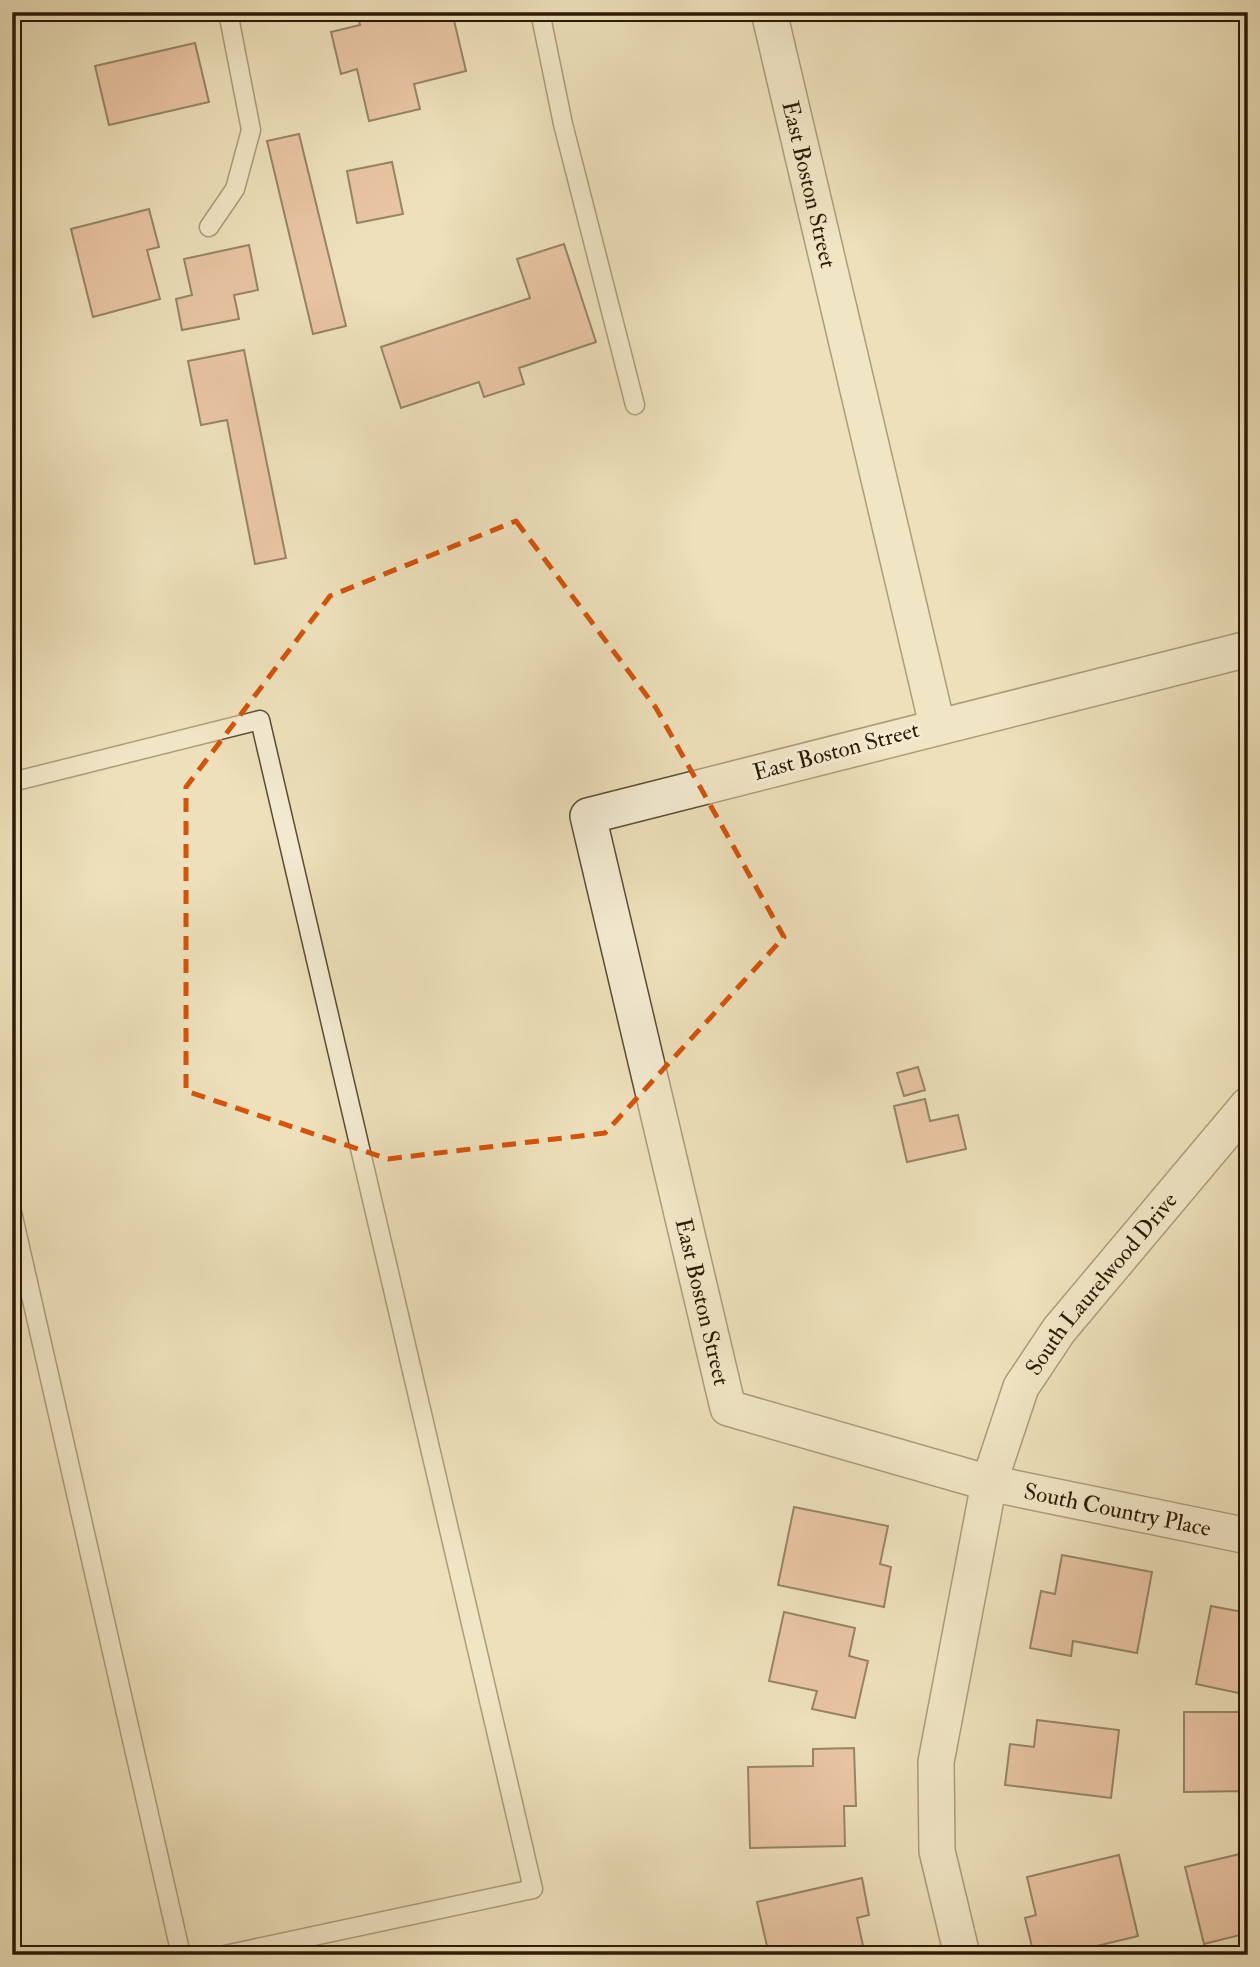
<svg xmlns="http://www.w3.org/2000/svg" width="1260" height="1967" viewBox="0 0 1260 1967" font-family="'IM FELL Double Pica',serif">
  <style>
    .building { fill: #e4a58a; stroke: #2b1903; stroke-width: 2 }
    .lines { fill: none; stroke-linecap: round; stroke-linejoin: round }
    .lane-casing { stroke: #5c4b31; stroke-width: 21 }
    .street-casing { stroke: #5c4b31; stroke-width: 38 }
    .lane { stroke: #f3ebd2; stroke-width: 18 }
    .street { stroke: #f3ebd2; stroke-width: 35 }
    .marked { fill: none; stroke: #d5530b; stroke-width: 5; stroke-dasharray: 14 9; stroke-linejoin: round }
    .labels { text-anchor: middle; dominant-baseline: central; stroke-width: 6; stroke-linejoin: round; paint-order: stroke }
    .street-label { font-size: 23px; fill: #2b1903; stroke: #f3ebd2 }
  </style>
  <rect width="100%" height="100%" fill="#ede0ba"/>
  <filter id="stains"><feTurbulence type="fractalNoise" baseFrequency=".00286" numOctaves="4"/><feColorMatrix values="0 0 0 0 .2 0 0 0 0 .09 0 0 0 0 .02 0 0 0 .5 -.17"/></filter>
  <radialGradient id="worn" r=".72"><stop offset=".6" stop-color="#630" stop-opacity="0"/><stop offset="1" stop-color="#630" stop-opacity=".3"/></radialGradient>
  <path class="building" d="M357,12H452L466,71L414,84L420,109L369,121L357,69L341,74L331,32L360,25Z
    M195,43L209,102L109,125L95,66Z
    M299,134L346,326L313,334L267,141Z
    M392,162L403,214L357,223L347,171Z
    M149,209L159,247L147,250L160,299L93,317L71,229Z
    M564,244L596,342L519,368L524,384L484,397L479,382L401,408L381,347L530,298L517,259Z
    M249,245L258,290L234,295L239,319L182,330L176,299L192,295L184,259Z
    M244,350L286,558L255,564L227,420L201,425L188,361Z
    M918,1067L925,1090L904,1096L897,1073Z
    M925,1099L930,1121L958,1115L966,1149L907,1162L894,1106Z
    M794,1507L888,1526L880,1564L891,1567L884,1607L778,1585Z
    M1062,1555L1152,1572L1137,1653L1073,1641L1071,1656L1030,1648L1041,1591L1055,1594Z
    M1211,1606L1248,1613V1695L1196,1684Z
    M784,1612L855,1628L849,1656L868,1661L855,1718L812,1709L817,1691L769,1681Z
    M1184,1712H1248V1810L1247,1791L1184,1792Z
    M1037,1720L1119,1730L1111,1798L1005,1785L1010,1744L1034,1747Z
    M854,1748L856,1806H844L845,1846L750,1848L748,1767L813,1766V1749Z
    M1248,1852V1933L1204,1944L1185,1867Z
    M1119,1855L1138,1936L1076,1951L1077,1955H1034L1025,1918L1036,1915L1027,1877Z
    M862,1878L869,1915L857,1918L865,1955H769L757,1902Z"/>
  <g class="lines">
    <g class="lane-casing">
      <path id="lane" d="M540,12L563,124L635,405
        M209,227L235,189L251,130L228,12
        M12,782L260,720L533,1889L225,1955
        M12,1212L181,1955"/>
    </g>
    <g class="street-casing">
      <g id="street">
        <path id="s1" d="M769,12L937,725"/>
        <path id="s2" d="M1248,649L588,816L728,1408L989,1483L1248,1536"/>
        <path id="s3" d="M962,1955L937,1851L936,1762L989,1483L1021,1387L1059,1330L1248,1105"/>
      </g>
    </g>
    <use href="#lane" class="lane"/>
    <use href="#street" class="street"/>
  </g>
  <path d="M0 0H1260V1967H0ZM516,521L656,708L784,937L605,1133L388,1159L186,1091V787L330,596Z" fill="#ede0ba" fill-opacity=".55" fill-rule="evenodd"/>
  <path class="marked" d="M516,521L656,708L784,937L605,1133L388,1159L186,1091V787L330,596Z"/>
  <g class="labels">
    <g class="street-label">
      <text stroke="none"><textPath href="#s1" startOffset="177">East Boston Street</textPath></text>
      <text transform="translate(836 751) rotate(-15)">East Boston Street</text>
      <text stroke="none"><textPath href="#s3" startOffset="712">South Laurelwood Drive</textPath></text>
      <text stroke="none"><textPath href="#s2" startOffset="1180">East Boston Street</textPath></text>
      <text stroke="none"><textPath href="#s2" startOffset="1692">South Country Place</textPath></text>
    </g>
  </g>
  <rect width="1260" height="1967" fill="none" stroke="#ede0ba" stroke-width="42"/>
  <rect x="14" y="14" width="1232" height="1939" fill="none" stroke="#2b1903" stroke-width="3.5"/>
  <rect x="21" y="21" width="1218" height="1925" fill="none" stroke="#2b1903" stroke-width="2"/>
  <rect width="100%" height="100%" filter="url(#stains)"/>
  <rect width="100%" height="100%" fill="url(#worn)"/>
</svg>
